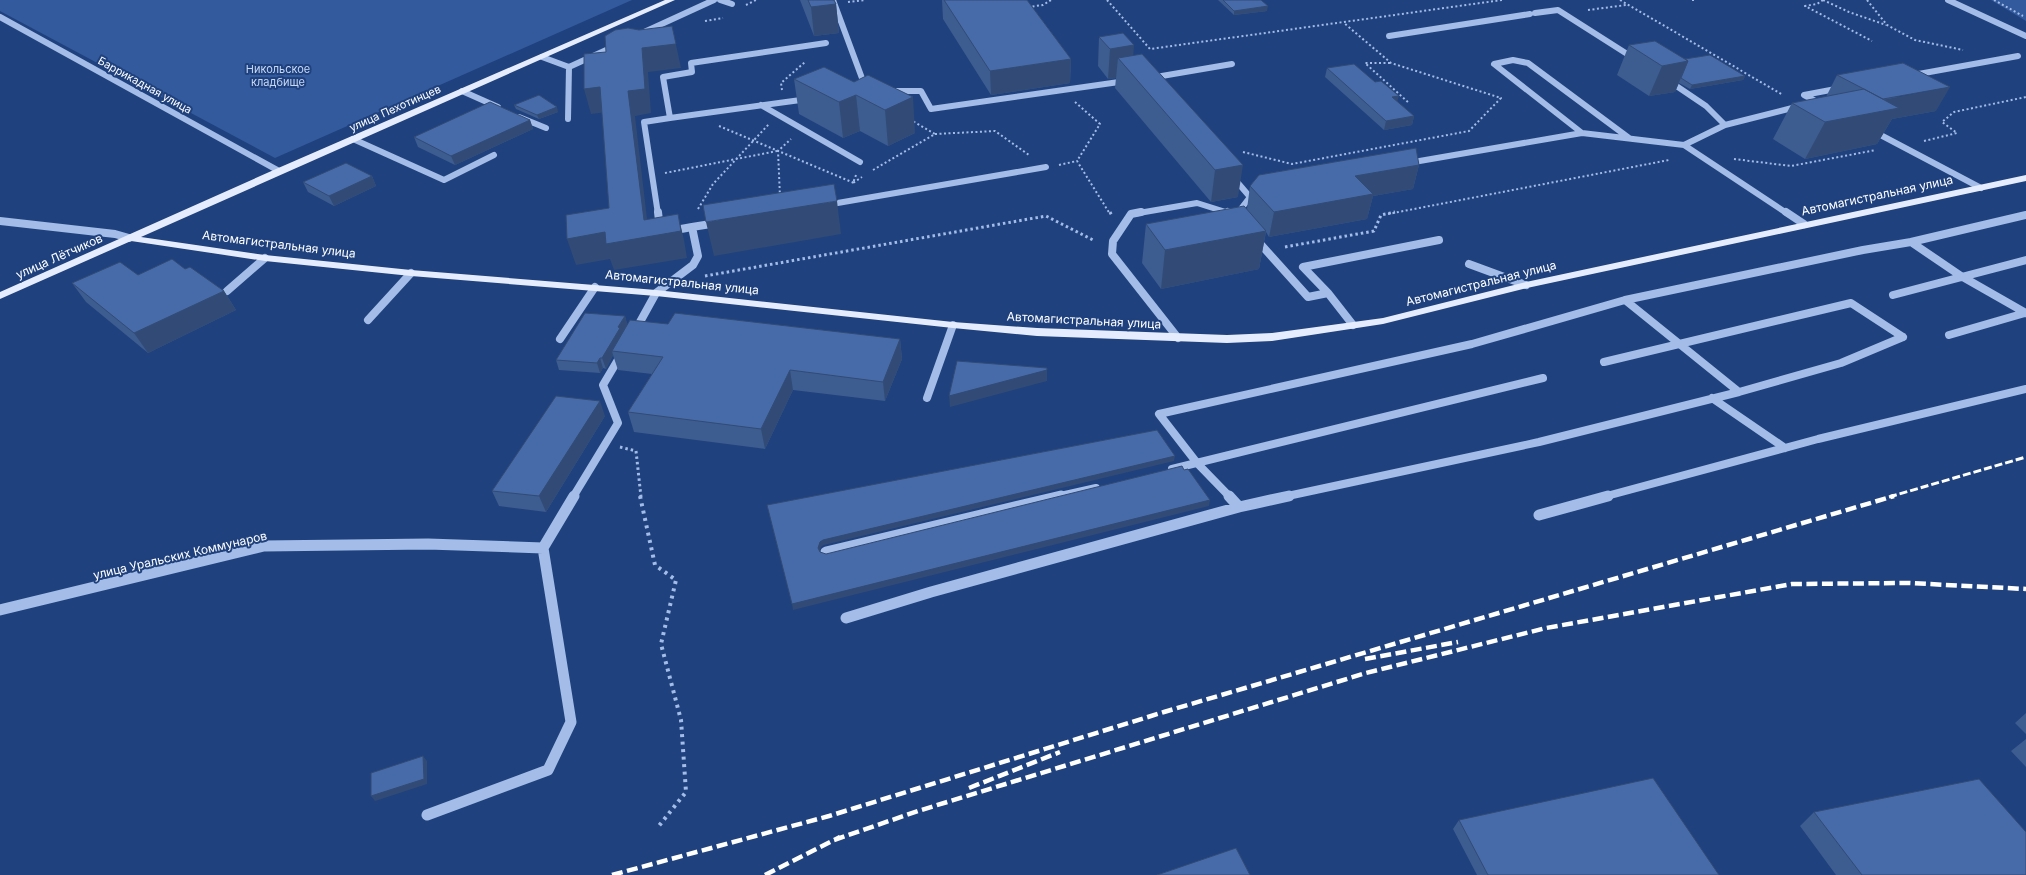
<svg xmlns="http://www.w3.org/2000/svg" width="2026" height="875" viewBox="0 0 2026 875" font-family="Inter,sans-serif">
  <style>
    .green { fill: #325a9d }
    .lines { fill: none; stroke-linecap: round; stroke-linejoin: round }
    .path-far2 { stroke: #a3bce8; stroke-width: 2; stroke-dasharray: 2 2.5; stroke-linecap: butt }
    .path-far1 { stroke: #a3bce8; stroke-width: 3; stroke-dasharray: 2.5 3; stroke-linecap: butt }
    .path { stroke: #a3bce8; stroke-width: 4; stroke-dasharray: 3 4.5; stroke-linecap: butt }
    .minor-far2 { stroke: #a3bce8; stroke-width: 6 }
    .minor-far1 { stroke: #a3bce8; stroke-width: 8 }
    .minor { stroke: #a3bce8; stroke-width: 11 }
    .major { fill: #e5ecfd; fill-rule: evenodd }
    .rail-far1 { stroke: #fff; stroke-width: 3; stroke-dasharray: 8 3; stroke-linecap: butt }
    .rail { stroke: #fff; stroke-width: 4.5; stroke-dasharray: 11 4.5; stroke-linecap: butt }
    .wall { fill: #3d5c90 }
    .shaded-wall { fill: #324b76 }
    .building { fill: #476ba8; stroke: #324b76 }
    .labels { text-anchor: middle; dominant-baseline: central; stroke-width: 4; stroke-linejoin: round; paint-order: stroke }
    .far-park-label { font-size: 11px; fill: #c6d8f6; stroke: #1f417e }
    .far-street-label { font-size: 11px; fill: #fff; stroke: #1f417e }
    .street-label { font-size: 12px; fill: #fff; stroke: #1f417e }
  </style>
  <rect width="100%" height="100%" fill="#1f417e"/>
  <path class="green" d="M0,0H632L275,158L0,11Z
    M1991,0H2026V21Z"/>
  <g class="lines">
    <path class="path-far2" d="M1107,0L1150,49L1502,0
      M1620,0L1783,95
      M1692,0H1694
      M1823,0L1817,4L1805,6L1872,41
      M1823,0L1849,12L1886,25
      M1867,0L1887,25L1915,40L1963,50
      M1994,0L2023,16
      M848,2L865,0
      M746,5L756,0
      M1028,7L1043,5L1051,0
      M1588,10L1626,5
      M705,21L723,18
      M1390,63H1365L1409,103
      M782,90L781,83L805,62
      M1075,102L1100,124L1077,161
      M719,126L854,183
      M935,134L995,131L1029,155
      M1924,141L1957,133L1942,122L1954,112L2026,97
      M1243,152L1292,164L1469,131L1501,98L1391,63L1344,23
      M1734,159L1791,166L1876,150
      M1059,165L1077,161L1110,214
      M873,170L935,134L911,120
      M665,173L777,151
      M856,175L853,183L862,177
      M780,197L778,151L791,139
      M698,209L713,184L769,124
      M1388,214L1669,160"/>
    <path class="path-far1" d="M1110,212L1112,216
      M1285,247L1374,231L1381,215L1395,212
      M705,276L1046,216L1093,240
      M620,447L636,451L641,497"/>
    <path class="path" d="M640,496L655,565L676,580L661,644L681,720L686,792L658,827"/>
    <path class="minor-far2" d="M720,0L732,4
      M833,0L866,89
      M1948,0L2026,36
      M1535,13L1558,10L1635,59
      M0,17L279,171
      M642,33L714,0
      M1389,36L1530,14
      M542,57L569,67L615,46
      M1913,75L2018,56
      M1150,78L1232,64
      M1669,81L1706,106L1725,125L1684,145
      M462,91L498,107
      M889,91H921L931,109L1126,81
      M1819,103L1804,95L1841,88
      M761,105L860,162
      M519,117L546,128
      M670,118L808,99
      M568,119L569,67
      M1725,125L1800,106
      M1873,131L1981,188
      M1582,133L1494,64L1513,60L1528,63L1629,138
      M353,139L444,180L494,155
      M1408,163L1582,133L1684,145L1788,214
      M1232,176L1250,197L1237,214
      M826,205L1046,167
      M658,214L644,122L670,118L663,77L692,72L691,63L826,43
      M1133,214L1197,203L1232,214"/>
    <path class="minor-far1" d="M658,212L660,229
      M1141,212L1131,214L1113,241L1112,254L1178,338
      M1228,212L1233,214
      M1786,212L1804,224
      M1236,215L1238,212
      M2026,215L1911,242L1961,276L2026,313
      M0,221L115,234L129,238
      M692,227L717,223
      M1255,238L1308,297L1328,293L1353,325
      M1469,264L1526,285
      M227,291L265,258
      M1328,293L1303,267L1439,240
      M1893,295L2026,260
      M368,320L411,273
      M635,331L656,293L693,265L698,256L692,227L670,231
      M1949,335L2025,313
      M560,339L595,287
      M1604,362L1851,303L1903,337
      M1739,392L1625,300L1863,250L1911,242
      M927,398L953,325
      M1712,398L1785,448
      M1172,469L1543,378
      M573,497L618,423L603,385L622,353
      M1056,497L1096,488
      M1230,497L1197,463L1159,414L1472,344L1625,300
      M1283,497L1539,442L1739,392L1841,363L1903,337
      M1603,497L1818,439L2026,389"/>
    <path class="minor" d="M1229,496L1239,507
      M1539,515L1608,496
      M826,552L1061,496
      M0,610L264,546L428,544L543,548L574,496
      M846,618L931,592L1239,507L1289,496
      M427,815L548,770L571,722L543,548"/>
    <path class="major" d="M665,0H675L141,237L265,255L411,270L656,290L953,322L1037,328L1227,335L1272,333L1383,318L1526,282L2026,175V181L1527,288L1383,324L1272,341L1227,343L1037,336L953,328L656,296L411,276L265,261L131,241L0,299V292L276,169Z"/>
    <path class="rail-far1" d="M1889,497L2026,457"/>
    <path class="rail" d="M1365,659L1458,642
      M969,788L1060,752
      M834,840L918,811L1366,673L1546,628L1792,584L1909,583L2026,589
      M612,875L829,816L1164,712L1894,496
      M765,875L840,837"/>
  </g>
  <path class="wall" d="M800,0H834L836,4L839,33L814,36Z
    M942,0H1027L1071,59L1070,83L991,95L943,19Z
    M1218,0H1261L1267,11L1234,15Z
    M1099,37L1133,55L1238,197L1211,202L1115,88L1116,78L1108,79L1098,66Z
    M1629,45L1685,59L1745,76L1743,80L1690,89L1679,83L1675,92L1649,96L1617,75Z
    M1327,68L1397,101L1414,116L1412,125L1384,130L1325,77Z
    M1837,75L1936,111L1892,119L1877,144L1805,159L1773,139L1792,103L1826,97Z
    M794,79L854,82L915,133L888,146L860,131L843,138L799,114Z
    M514,105L558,112L539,119L516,109Z
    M530,120L533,129L455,165L418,147L414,137Z
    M1419,165L1413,189L1373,196L1367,219L1269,237L1266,232L1259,269L1161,289L1142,263L1146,224L1247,209L1250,186Z
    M372,176L376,186L334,206L308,192L303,182Z
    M185,269L224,291L236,310L148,353L86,302L72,283Z
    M625,316L627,325L668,324L900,339L902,359L885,401L793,390L765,449L634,432L628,412L652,374L618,370L613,355L606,369L603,368L600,373L559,370L556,360Z
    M605,416L546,512L499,506L492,491Z
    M2026,713V734L2015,723Z
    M2026,739V767L2011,751Z
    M1814,812L2026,875H1836L1800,826Z
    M1459,820L1719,875H1477L1453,829Z"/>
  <path class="shaded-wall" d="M836,4L839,33L814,36L811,7Z
    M1268,6L1267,11L1234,15V11Z
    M672,26L681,68L648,72L651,113L635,116L649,236L678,214L684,240L687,258L614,270L610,259L576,265L567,239L644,220L628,91L642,48Z
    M1134,45L1132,74L1118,58L1116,78L1108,79L1110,49Z
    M1071,59L1070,83L991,95L990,71Z
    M1688,61L1675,92L1649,96L1662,66Z
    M1745,76L1743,80L1690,89L1692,85Z
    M600,87L607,112L591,114L584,89Z
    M1950,87L1936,111L1892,119L1877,144L1805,159L1825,122L1882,100Z
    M856,95L860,131L843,138L839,102Z
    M1399,96L1396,105L1392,97Z
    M913,97L915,133L888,146L885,110Z
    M557,107L558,112L539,119L537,115Z
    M1414,116L1412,125L1384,130L1386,121Z
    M530,120L533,129L455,165L451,156Z
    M1243,165L1238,197L1211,202L1215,170Z
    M1419,165L1413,189L1373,196L1367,219L1269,237L1274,212L1355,176Z
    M372,176L376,186L334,206L329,196Z
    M837,201L841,234L714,256L706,222Z
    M1266,231L1259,269L1161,289L1165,250Z
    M224,291L236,310L148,353L134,333Z
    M625,316L628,326L612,351L613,355L606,369L602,358L618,327Z
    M900,339L902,359L885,401L883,382Z
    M600,358L603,368L600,373L597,363Z
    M790,370L793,390L765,449L761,429Z
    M1047,370V381L950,407L949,396Z
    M600,401L605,416L546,512L539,496Z
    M1175,456L1174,461L824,545L821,547L819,553L818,548L820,542L823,540Z
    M1210,500L1209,506L793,610L792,604Z
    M423,756L427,761V784L375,801L371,796Z"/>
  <path class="building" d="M808,0H834L836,4L811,7Z
    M944,0H1027L1071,59L990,71Z
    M1223,0H1261L1268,6L1234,11Z
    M672,26L676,44L642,48L645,89L628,91L644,220L678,214L681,231L606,244L605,232L567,239L566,215L609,208L600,87L584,89V54L606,52L605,36L615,30L628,28L639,30Z
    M1123,33L1134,45L1110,49L1099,37Z
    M1655,41L1688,61L1662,66L1629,45Z
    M1142,54L1243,165L1215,170L1118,58Z
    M1710,55L1745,76L1692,85L1681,78L1688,61L1685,59Z
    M1903,63L1950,87L1883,99L1837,75Z
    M1354,64L1375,82L1381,81L1399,96L1392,97L1414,116L1386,121L1327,68Z
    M824,67L854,82L868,75L913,97L885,110L856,95L839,102L794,79Z
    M1864,89L1899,108L1825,122L1792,103Z
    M539,95L557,107L537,115L514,105Z
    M490,102L530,120L451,156L414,137Z
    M1416,148L1419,165L1355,176L1373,194L1274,212L1250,186L1259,175Z
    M346,163L372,176L329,196L303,182Z
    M834,184L837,201L706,222L703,205Z
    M1244,206L1266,231L1165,250L1146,224Z
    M172,259L185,269L190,267L224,291L134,333L72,283L120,262L138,275Z
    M585,313L625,316L618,327L620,328L602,358H600L597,363L556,360Z
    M675,313L900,339L883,382L790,370L761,429L628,412L663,357L612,351L630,320L668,324Z
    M957,361L1047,368V370L949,396Z
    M556,396L600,401L539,496L492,491Z
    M1157,430L1175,456L823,540L820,542L818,548L820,552L826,554L1182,466L1184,470L1188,469L1210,500L792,604L767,505Z
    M423,756L424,779L371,796V773Z
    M1653,778L1719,875H1488L1459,820Z
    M1979,779L2026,832V875H1862L1814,812Z
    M1236,848L1250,875H1157Z"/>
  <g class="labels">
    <g class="far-park-label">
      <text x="278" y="69">Никольское<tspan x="278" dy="13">кладбище</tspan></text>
    </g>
    <g class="far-street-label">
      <text transform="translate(145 85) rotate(29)">Баррикадная улица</text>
      <text transform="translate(395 108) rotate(-24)">улица Пехотинцев</text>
    </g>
    <g class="street-label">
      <text transform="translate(1877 195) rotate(-12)">Автомагистральная улица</text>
      <text transform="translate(279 244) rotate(7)">Автомагистральная улица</text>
      <text transform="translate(59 256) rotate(-24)">улица Лётчиков</text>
      <text transform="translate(682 282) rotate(6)">Автомагистральная улица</text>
      <text transform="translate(1481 283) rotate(-14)">Автомагистральная улица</text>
      <text transform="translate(1084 320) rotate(3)">Автомагистральная улица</text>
      <text transform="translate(180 555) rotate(-13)">улица Уральских Коммунаров</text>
    </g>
  </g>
</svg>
